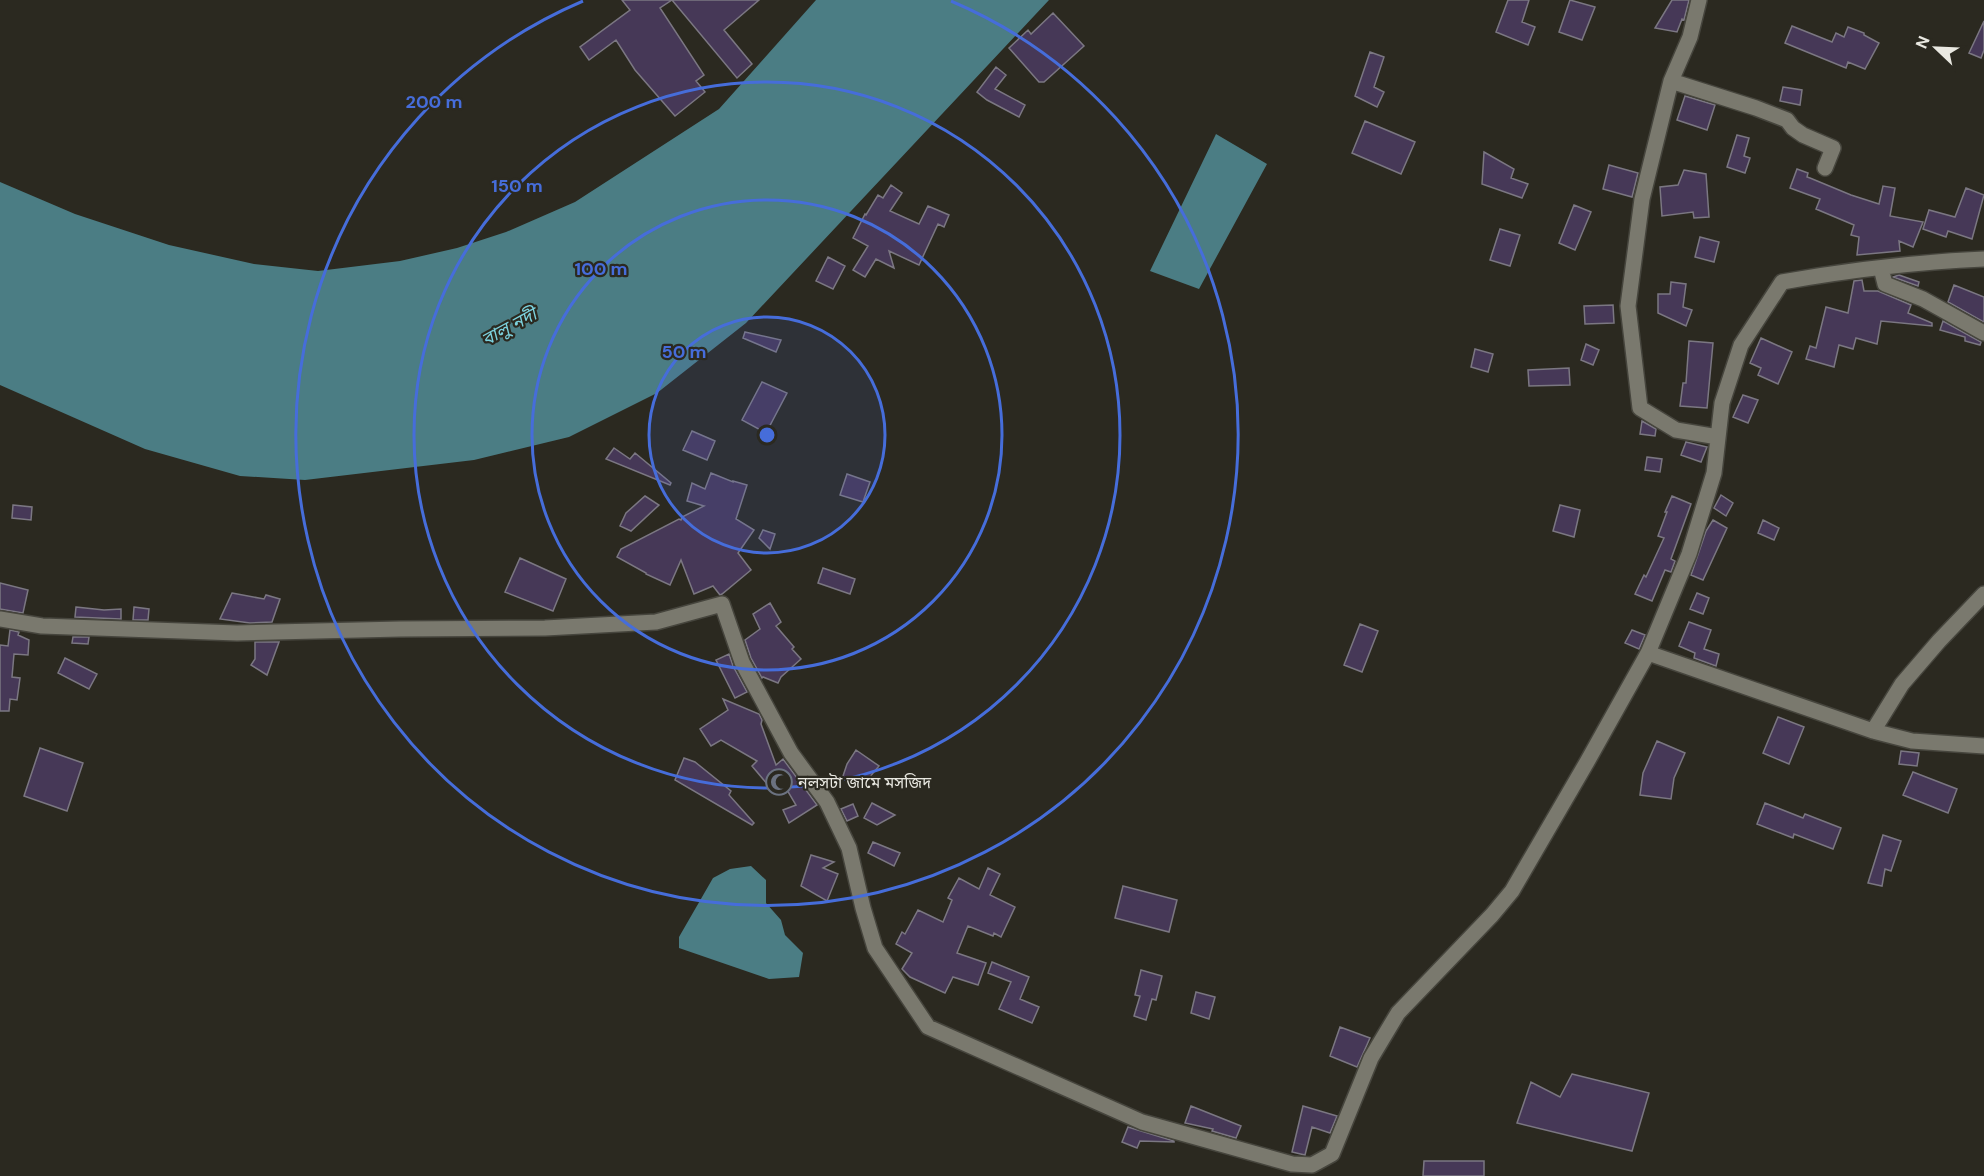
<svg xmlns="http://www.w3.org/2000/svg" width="1984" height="1176" viewBox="0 0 1984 1176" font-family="'DM Sans','Noto Sans Bengali',sans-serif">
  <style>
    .water { fill: #4b7d84 }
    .building { fill: #463857; stroke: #7b7782; stroke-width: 1.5 }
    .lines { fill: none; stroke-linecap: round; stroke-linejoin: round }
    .minor-casing { stroke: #46453d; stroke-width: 18 }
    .minor { stroke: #7a796e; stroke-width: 15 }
    .ring { fill: none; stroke: #466dda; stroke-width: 3 }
    .labels { text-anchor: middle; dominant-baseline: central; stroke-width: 4.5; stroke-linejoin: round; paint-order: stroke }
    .poi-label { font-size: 16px; fill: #e9e8e1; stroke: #2b2920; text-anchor: start }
    .water-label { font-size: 18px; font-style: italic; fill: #7cd2de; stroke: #2b2920 }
    .centre { fill: #466dda; stroke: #2b2920; stroke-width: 3 }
    .ring-label { font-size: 18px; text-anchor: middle; font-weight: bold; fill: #466dda; stroke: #2b2920; stroke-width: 4.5; stroke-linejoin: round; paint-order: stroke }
  </style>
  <rect width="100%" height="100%" fill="#2b2920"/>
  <path class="water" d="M816,0H1049L746,323L657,393L569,437L474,460L305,480L240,476L145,449L0,385V182L75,214L169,245L254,264L318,271L400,261L457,248L506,232L575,202L719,109Z
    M1216,134L1267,164L1199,289L1150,271Z
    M751,866L766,880V903L781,920L785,935L803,953L799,977L769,979L679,948V937L713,878L730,869Z"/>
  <path class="building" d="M622,0H759L724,30L752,64L737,78L672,0L660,8L704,75L696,81L705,92L675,116L635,70L616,40L589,60L580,47L630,10Z
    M1508,0H1529L1522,22L1535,27L1528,45L1496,32Z
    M1570,0L1595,7L1582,40L1559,32Z
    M1672,0H1689L1684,20L1682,19L1677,32L1655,28Z
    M1053,13L1084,46L1044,82H1039L1009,48L1028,30L1031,34Z
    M1984,21V50L1981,58L1969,53Z
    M1792,26L1832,42L1836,33L1844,37L1848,27L1864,33V35L1879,43L1865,69L1848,62L1846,68L1785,43Z
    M1370,52L1384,57L1374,87L1384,92L1377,107L1355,96Z
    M996,67L1006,75L995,89L1025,105L1019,117L987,100L977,92Z
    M1783,87L1802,90L1800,105L1780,101Z
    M1685,96L1715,105L1707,130L1677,120Z
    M1365,121L1415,142L1401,174L1352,153Z
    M1737,135L1749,138L1744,156L1750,158L1745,173L1727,167Z
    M1484,152L1514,169L1511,178L1528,184L1522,198L1482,184Z
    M1609,165L1638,173L1632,197L1603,189Z
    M1797,169L1808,173L1807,177L1810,178L1851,195L1879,204L1883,186L1895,188L1890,216L1923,222L1913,247L1899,241L1900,251L1857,255L1859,237L1851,235L1854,225L1816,209L1820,199L1790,188Z
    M1684,170L1706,174L1709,217L1694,218L1693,212L1662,216L1660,187L1678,185Z
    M891,185L902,193L890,211L919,224L928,206L949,215L944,227L938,224L919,265L889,251L894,268L876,259L865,277L853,270L868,246L853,238L865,214L866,215L878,195L883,198Z
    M1966,188L1984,195L1972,239L1948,231L1946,237L1923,229L1929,210L1955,217Z
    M1574,205L1591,212L1575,250L1559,243Z
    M1500,229L1520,235L1510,266L1490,260Z
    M1700,237L1719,242L1714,262L1695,257Z
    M828,257L845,266L833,289L816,281Z
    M1899,275L1919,282L1918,286L1893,277Z
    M1862,280L1864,291H1878L1911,305L1908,313L1932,323V326L1881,321L1877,344L1856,338L1853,349L1839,345L1834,367L1806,359L1810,346L1816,348L1826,307L1848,313L1854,281Z
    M1671,282L1686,284L1683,307L1692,310L1686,326L1658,313V294H1670Z
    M1954,285L1984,297V322L1948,302Z
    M1613,305L1614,323L1585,324L1584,306Z
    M1943,321L1981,342L1980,345L1965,341V337L1940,330Z
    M745,332L781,340L776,352L743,338Z
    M1761,338L1792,352L1778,384L1758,375L1761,368L1750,363Z
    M1689,341L1713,343L1707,408L1680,406L1683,383H1686Z
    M1586,344L1599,350L1593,365L1581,360Z
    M1475,349L1493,354L1488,372L1471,367Z
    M1569,368L1570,385L1529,386L1528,370Z
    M762,382L787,393L766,433L742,420Z
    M1743,395L1758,400L1748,423L1733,417Z
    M1642,421L1656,429L1655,436L1640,434Z
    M692,431L715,441L707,460L683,450Z
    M1686,442L1707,447L1701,462L1681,455Z
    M614,448L630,459L635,453L671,483L670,485L606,459Z
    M1647,457L1662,459L1660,472L1645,470Z
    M711,473L733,482V481L747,485L736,519L754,530L738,553L751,570L722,594L720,595L713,586L694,594L681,560L670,585L646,574V573L617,557L621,549L679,519L681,520L682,517L704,506L687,501L692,483L705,489Z
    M847,474L870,482L863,502L840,495Z
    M1721,495L1733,503L1726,516L1714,508Z
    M645,496L659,505L631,531L620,526L626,513Z
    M1672,496L1691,504L1671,559L1675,561L1671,572L1665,570L1652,601L1635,594L1644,575L1646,577L1664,538L1658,536L1667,512H1665Z
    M13,505L32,507L31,520L12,518Z
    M1560,505L1580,510L1574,537L1553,531Z
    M1713,520L1727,528L1703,580L1691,575L1706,531Z
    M1763,520L1779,528L1774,540L1758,533Z
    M763,530L775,534L770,549L759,538Z
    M520,558L566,579L553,611L505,592Z
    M823,568L855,579L850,594L818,583Z
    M0,583L28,590L23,613L0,609Z
    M232,593L264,599L266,595L280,599L272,622L250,623L220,619Z
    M1697,593L1709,598L1703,614L1690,609Z
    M770,603L781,622L776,626L794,647L792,649L801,659L781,677L778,683L763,677L762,678L751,658L745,640L760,629L753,614Z
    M76,607L104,610L121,609V619L75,617Z
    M134,607L149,609L148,620H133Z
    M1689,622L1711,630L1704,649L1719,654L1716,666L1694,658L1695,653L1679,646Z
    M1360,624L1378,631L1362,672L1344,665Z
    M10,630L19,632L18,635L29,640L28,655L14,654L12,677L20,678L17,700L10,699L9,711H0V645L8,646Z
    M1632,630L1645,635L1639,649L1625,643Z
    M73,637H89L88,644L72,643Z
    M255,642H279L267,675L251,665L255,659Z
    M729,654L733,666L747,692L735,698L716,660Z
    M65,658L97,674L89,689L58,673Z
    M723,699L759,714L762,720L761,724L776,765L783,759L817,805L789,823L783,810L796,805L777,773L768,785L752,766L757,761L721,740L711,746L700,729L728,710Z
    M1778,717L1804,727L1789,764L1763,753Z
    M1657,741L1685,753L1674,778L1671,799L1640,795L1643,773Z
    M40,748L83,763L67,811L24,796Z
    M856,750L879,766L864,784L842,779L847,764Z
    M1901,751L1919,753L1917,766L1899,764Z
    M684,758L695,762L731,791L729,795L754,823L752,825L675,780Z
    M1913,772L1957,789L1948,813L1903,795Z
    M872,803L895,815L877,825L864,818Z
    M1765,803L1803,818L1805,814L1841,828L1833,849L1794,834L1793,838L1757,824Z
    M853,804L858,816L847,821L841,809Z
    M1883,835L1901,841L1891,871L1885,869L1882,886L1868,883Z
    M873,842L900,853L894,866L868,853Z
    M811,855L834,862L823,868L838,874L827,901L801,886Z
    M988,868L1000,874L990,895L1015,907L1001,937L994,933L993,936L968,926L957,953L986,963L978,985L953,977L945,993L910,977L902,969L912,953L896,944L902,932L905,934L918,910L943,922L952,900L948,898L959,878L979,889Z
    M1123,886L1177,900L1169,932L1115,918Z
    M992,962L1029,977L1020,999L1039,1007L1032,1023L999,1009L1011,982L988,973Z
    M1141,970L1162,976L1156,1000L1152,999L1146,1020L1134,1016L1140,996L1135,995Z
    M1196,992L1215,997L1209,1019L1191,1013Z
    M1340,1027L1370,1038L1357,1067L1330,1056Z
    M1572,1074L1649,1093L1632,1151L1517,1123L1531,1082L1560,1097Z
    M1191,1106L1241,1126L1236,1138L1212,1131L1213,1129L1185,1123Z
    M1303,1106L1337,1116L1330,1133L1312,1127L1305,1155L1292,1152Z
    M1128,1127L1174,1141V1142L1140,1141L1137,1148L1122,1142Z
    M1424,1161H1484V1176H1423Z"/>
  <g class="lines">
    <g class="minor-casing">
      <path id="minor" d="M1699,0L1690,37L1671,81L1642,199L1628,306L1640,408L1676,430L1718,437
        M1671,81L1756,108L1787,120L1793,128L1803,135L1833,148L1825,168
        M1881,268L1885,284L1923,299L1984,333
        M0,619L42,626L237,633L400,629L545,628L656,622L722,604L742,662L791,753L827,802L849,848L863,908L875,948L928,1027L1142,1122L1292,1164L1312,1165L1332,1154L1371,1058L1398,1013L1492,915L1512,891L1587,762L1648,653L1689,554L1714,473L1722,403L1741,345L1782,282C1849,270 1917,262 1984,259
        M1648,653L1873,731L1912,741L1984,746
        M1873,731L1902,684L1939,641L1984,594"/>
    </g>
    <use href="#minor" class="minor"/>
  </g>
  <circle cx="767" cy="435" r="118" fill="#466dda" fill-opacity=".12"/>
  <g class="ring">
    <circle cx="767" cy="435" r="118"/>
    <circle cx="767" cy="435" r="235"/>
    <circle cx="767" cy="435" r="353"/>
    <path d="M951 1A471 471 0 1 1 583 1"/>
  </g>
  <defs>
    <g id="mosque-ring" transform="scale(1.35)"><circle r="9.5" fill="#2b2920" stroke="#6b7280" stroke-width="1.5"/><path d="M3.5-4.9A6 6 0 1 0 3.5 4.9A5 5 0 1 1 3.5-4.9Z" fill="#6b7280"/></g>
  </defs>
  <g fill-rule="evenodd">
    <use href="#mosque-ring" x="779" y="782"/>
  </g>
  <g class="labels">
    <g class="poi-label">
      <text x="798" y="782">নলসটা জামে মসজিদ</text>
    </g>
    <g class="water-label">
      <text transform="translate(509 327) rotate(-28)">বালু নদী</text>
    </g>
  </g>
  <circle cx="767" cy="435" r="9" class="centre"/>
  <g class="ring-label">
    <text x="434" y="108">200 m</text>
    <text x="517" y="192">150 m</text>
    <text x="601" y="275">100 m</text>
    <text x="684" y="358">50 m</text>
  </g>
  <g transform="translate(1936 48) rotate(293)" stroke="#2b2920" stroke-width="4.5" paint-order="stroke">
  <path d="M0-4.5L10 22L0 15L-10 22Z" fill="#e9e8e1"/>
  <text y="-9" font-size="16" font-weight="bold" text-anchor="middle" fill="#e9e8e1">N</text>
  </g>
</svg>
